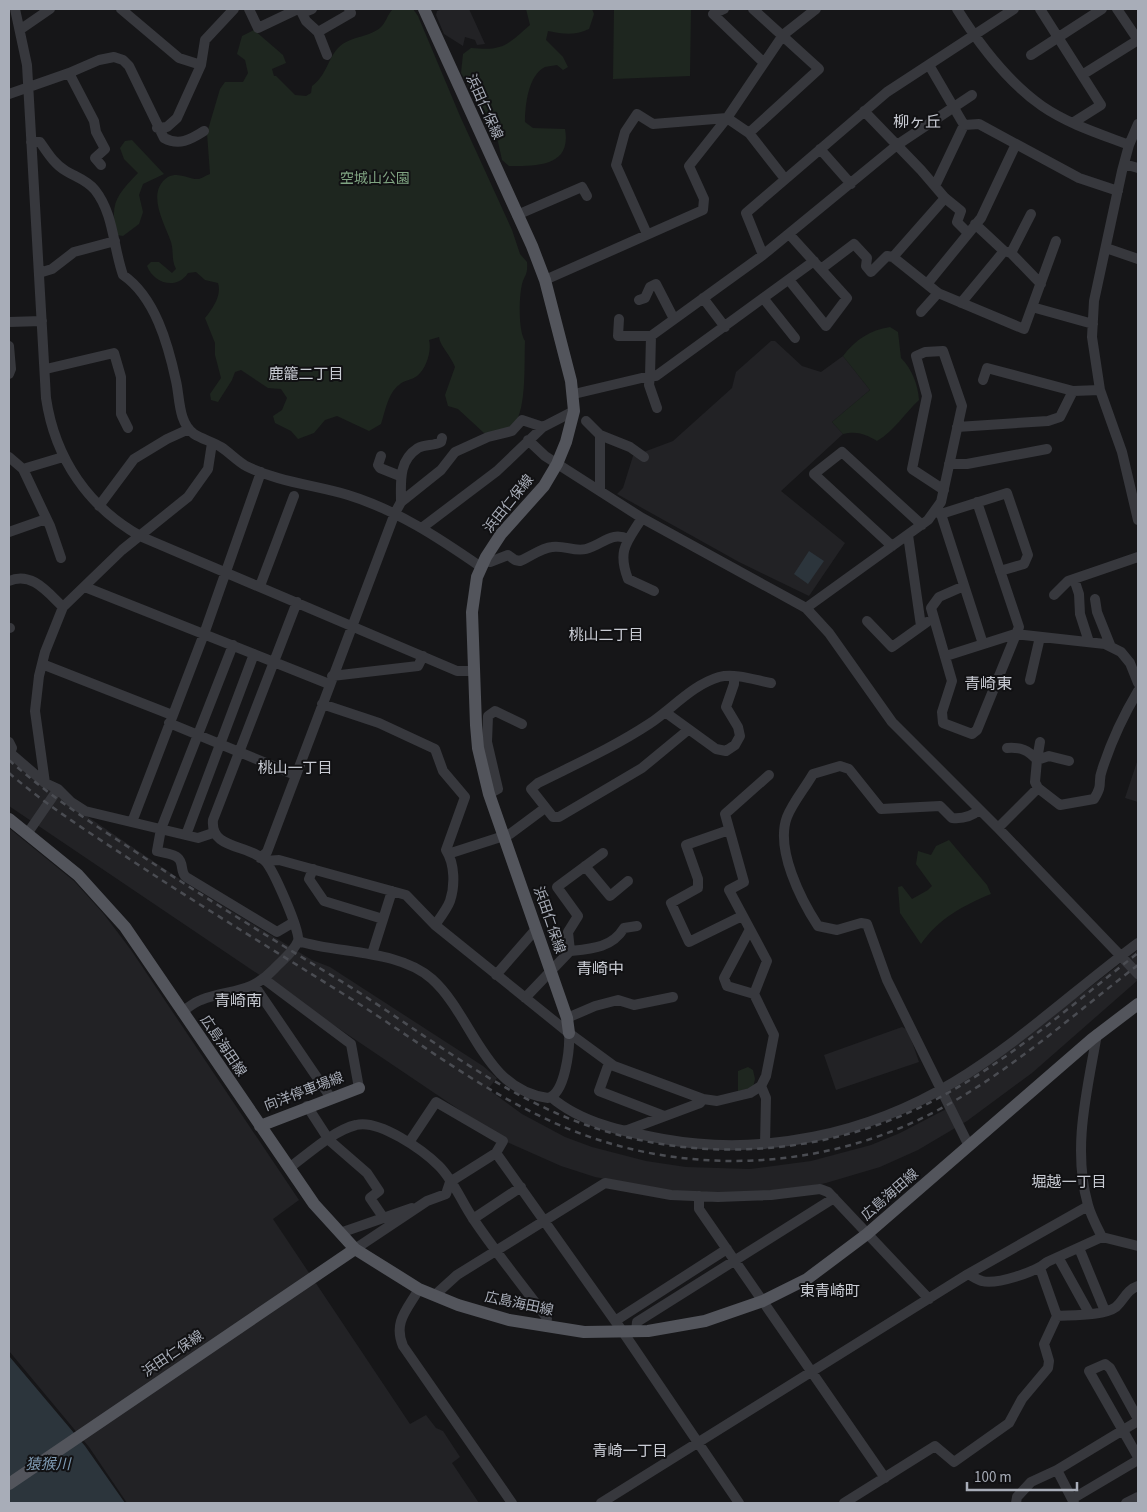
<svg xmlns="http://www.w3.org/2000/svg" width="1147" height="1512" viewBox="0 0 1147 1512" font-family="'Source Sans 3','Noto Sans JP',sans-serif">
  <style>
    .built { fill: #222225 }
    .green { fill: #1e261f }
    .water { fill: #2c353c }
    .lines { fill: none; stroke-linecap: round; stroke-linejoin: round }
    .minor { stroke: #37383d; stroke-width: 10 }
    .major { stroke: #53555c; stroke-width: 12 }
    .rail { stroke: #4a4c52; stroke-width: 2.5; stroke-dasharray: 6 5; stroke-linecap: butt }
    .labels { text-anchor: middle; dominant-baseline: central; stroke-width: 4; stroke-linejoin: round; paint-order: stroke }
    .street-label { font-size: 14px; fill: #a8adb8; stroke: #111113 }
    .park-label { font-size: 14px; fill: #7fa381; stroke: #111113 }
    .neighbourhood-label { font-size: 15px; fill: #c9ccd4; stroke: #111113 }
    .water-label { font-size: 15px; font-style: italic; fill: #7f9bb3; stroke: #111113 }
    .quarter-label { font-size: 16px; fill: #c9ccd4; stroke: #111113 }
  </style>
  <rect width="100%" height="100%" fill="#161618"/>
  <path class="built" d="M442,9H469L485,44L477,45L475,40L465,37L463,46L444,34L436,15L437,11Z
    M771,341H775L802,366L821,372L843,356L870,390L832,422L843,434L781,491L845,543L809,596L739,562L617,494L623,488L633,456L673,441L732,388L736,372Z
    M9,756L66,802L184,882L312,960L330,967L483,1066L497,1078L488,1089L522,1114L565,1137L592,1147L646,1161L686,1167L750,1169L811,1161L871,1145L900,1133L954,1105L947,1090L1028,1035L1138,950V980L1032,1073L967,1121L918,1150L880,1167L826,1183L785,1191L750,1194L683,1193L595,1177L561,1166L507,1142L9,806Z
    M1138,759V802L1125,798Z
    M9,828L74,881L103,913L131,950L299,1200L273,1219L410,1424L426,1415L436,1428L443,1431L460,1457L452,1463L479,1503H127L89,1447L9,1351Z
    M902,1027L908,1030L919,1062L836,1090L824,1055Z"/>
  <path class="green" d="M393,9H413L418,16L460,116L512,230L520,254L527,262C528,275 525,274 522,284C519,297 518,331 525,341C524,360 527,410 514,424C506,432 495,432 484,433L458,409L448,406L445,395L455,367C451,356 440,346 439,337L429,340C432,351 426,369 417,376C412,380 404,380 399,385C388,393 385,412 381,424L369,431L337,416L325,420L314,433L298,439L291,431L275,423L273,416L282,410L287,398L281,389L268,388L241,370L235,372L232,380L218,402L211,400L210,394L221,378L215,355V343L205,318C213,308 222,295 218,283L205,280L196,272L188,273C177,290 154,284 147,266L151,262H159L172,273L176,269C171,259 174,252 171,242C165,224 145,192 168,177C179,171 189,180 199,179C202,178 207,175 210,174L207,133L220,89L225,82H243L248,73L245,60L237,54L242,36L254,30L283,55L286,63L272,69L274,76H276L295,95L306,96L311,93L312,86C327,75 327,60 338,48C350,36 367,38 380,28C386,23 387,15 393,9Z
    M526,9H592L594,14L589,29C574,36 563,34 548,31L546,40L563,57L568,67L563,70L557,65C554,66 548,66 545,67C528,75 525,106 525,122L533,128L565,129C572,167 536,166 509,166L502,160L495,128L461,73L463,54L471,48C503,51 506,46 530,25Z
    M614,9H691L690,76L613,79Z
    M132,140L164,174L143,184L139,195L143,212L139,224L123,236L117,235C109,203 117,195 138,173L124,159L120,148L125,141Z
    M890,327L898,332L901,358C912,369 918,385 919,400C905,413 894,431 877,441C865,434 857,431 843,434L832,422L870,390L843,356C855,340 870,330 890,327Z
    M949,840L987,885L991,894C964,905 938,919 921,944L900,913L898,887L902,886L912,899L928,890L932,886L916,864L918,851L931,855L936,846Z
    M748,1067L753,1070L755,1079L753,1088L738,1091V1071Z"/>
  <path class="water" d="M809,551L824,561L808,584L794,574Z
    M9,1356L85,1446L125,1503H9Z"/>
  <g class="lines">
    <path class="minor" d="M15,9L27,65L46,398C55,459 89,508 142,537L457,671H474
      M121,9L179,58L201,65
      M249,9L258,28L298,9
      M300,9L306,21L318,32L327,55
      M724,9L713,14L764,63
      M957,9C979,44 1008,82 1042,106C1068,124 1100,134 1129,145
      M1040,9L1101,105L1074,122
      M302,13L312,9
      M21,29L50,9
      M318,32L351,13L349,9
      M1031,55L1102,9
      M929,65L964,125L979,124L1079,178L1118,191
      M69,73L94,121L96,132L105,149L95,158L101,165
      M1082,75L1138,40L1117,9
      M9,94L69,73L99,60L114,57L123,60L129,66L164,138C179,146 190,140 204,131
      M864,111L921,170L945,198L961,211L957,222L968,233
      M1138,124L1129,145L1122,171L1094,301L1092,337L1100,390L1122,452L1138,520
      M157,128L167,127L177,118L201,65L205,40L234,9
      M749,133L819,69L753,9
      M31,142H40C47,152 54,164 66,171C76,177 87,180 95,190C114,214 113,247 123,275C155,297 168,344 176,381C180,398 178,422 194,434C202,439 213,442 221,447C230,453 237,461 246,466C278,482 314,485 348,495C397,510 439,538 481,567
      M820,149L851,184
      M1124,164L1138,168
      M935,186L964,125
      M945,198L893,257L938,293L1024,329L1056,241
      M517,215L582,187L587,196
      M975,224L1004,251
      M647,234L616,165L625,132L637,114L653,124L727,118L749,133L785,179
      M789,234L847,298L826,326L789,280
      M1106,248L1138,259
      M1011,253L1031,214
      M763,255L746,213L887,92L1014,9
      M821,269L854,244L867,258L866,266L871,272L887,256L893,257
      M39,273L52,269L74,252L115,241
      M545,280L703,210L704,199L689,166L727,118L783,35L816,9
      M927,284L981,218L1016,144
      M703,298L725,327
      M764,299L795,338
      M639,300L645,298L650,287L656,284L674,319
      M961,303L1004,251L1011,253L1041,284
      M1032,307L1093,324
      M921,312L938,293
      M619,319L618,336H651
      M9,322L42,321
      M9,346L11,369L9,374
      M46,369L114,353L121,377V414L128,428
      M983,380L987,368L1073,391L1100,390
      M574,394L650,376L651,336L763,255L897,145L972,95
      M657,408L649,385L650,376H656L814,261
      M586,421L600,435
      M957,427L1048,421L1060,417L1073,391
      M528,440L545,456L642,518L806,608L829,633L892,722L998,828L1138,974
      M381,456L378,465L380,468L400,476
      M9,457L23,469L50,526L61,558
      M949,464H967L1047,449
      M23,469L63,457
      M600,491V435L630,447L644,457
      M401,502C401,482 398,461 418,448C425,444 434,446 441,442L442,438
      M99,506L134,459L167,439L189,429
      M936,512L941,514L983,644
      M941,514L1007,493L1028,555L1024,564L1000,571
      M642,518C627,542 617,550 628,579L654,591
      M423,527L497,471L543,427L574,411
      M9,532L46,519
      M908,535L921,626
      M892,546L814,474L842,452L922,525
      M484,561L490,562L508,555L515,560L520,561C530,557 541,548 552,547C564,545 574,552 586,549C602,545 611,531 628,539
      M1074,579L1079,594L1080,614L1089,642
      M9,581C32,571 48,593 63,607
      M260,586L294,496
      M964,586L939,597L931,608L952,681L942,712L943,723L972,734L977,730L1019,627L977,502
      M85,587L329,684
      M1054,595L1068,581L1138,557
      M1095,599L1097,612L1111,647
      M806,608L928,520L941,502L962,406L943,351L925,352L916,356L927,396L912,469L944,490
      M867,621L892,647L927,622
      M9,628H10
      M233,645L161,829L157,851C163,853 174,854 178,858C184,863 180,872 186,877L277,932L294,922
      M946,656L1015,634L1105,644L1121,652L1130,663L1138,683
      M42,664L172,715
      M332,676L418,666L423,656
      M1030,680L1040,637
      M322,704L379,723L435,749L443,771L465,797L446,850C455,864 455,886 450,901C447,909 440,918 435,925
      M665,712L716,749L726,751L735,745L740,736L738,727L726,707L734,684V677
      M169,723L295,775
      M688,730L642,768L559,817H553L531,789L538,783C576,764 614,747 649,724C672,709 692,685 719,677C735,673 755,680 771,683
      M9,742L12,748L10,753
      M1040,742L1037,760L1049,756L1069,761
      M1007,748C1021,747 1028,750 1037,760L1035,782L1038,788
      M9,752L45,783L58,789L71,802L85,811L198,838L213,833
      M45,783L35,711L39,676L45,652L63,607L122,550L188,497L208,469L212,443
      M489,794L498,789L487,742L488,716L495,711L522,724
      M132,822L204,634L261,472
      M998,828L1038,788L1060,805L1094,799C1104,783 1097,783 1102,770C1111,742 1123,716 1138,691
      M729,830L686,845L698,879V888L671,903L689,942L742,916
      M27,834L58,789
      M186,835L254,654
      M603,853L557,887L578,916L568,932L570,951C591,949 612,948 624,928L637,926
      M448,854L510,834L545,808
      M260,858L267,852L395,513L401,502L441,470L455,452L488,437L512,431L522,420L543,427
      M265,861L279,860L406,895L435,925L569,1033L614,1066L703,1099L717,1101L750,1093L761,1086L766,1076L774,1035L754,994L767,961L729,890L744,882L725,814L769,775
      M585,866L610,896L628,881
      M313,869L309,879L324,901L383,919
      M749,931L724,978L727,986L754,994
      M298,941C338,954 398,949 432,979C473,1016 484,1090 548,1098C565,1094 570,1049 569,1033
      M372,954L392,891
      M496,975L536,929
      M264,979L351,1044L359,1088
      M254,985L331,1098
      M525,998L570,951
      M182,1012C188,1008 194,1002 201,1000C230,989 250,994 273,970C281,961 294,952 298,941C301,932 273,869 265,861C249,844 210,850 213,820L297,602
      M567,1018L595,1006L618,1000L634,1005L673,997
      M1097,1034C1087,1092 1072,1148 1088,1205C1091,1216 1097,1227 1102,1237
      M609,1063L599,1091L664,1116
      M761,1086L766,1098L765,1144
      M551,1097C581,1123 625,1132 663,1139C763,1157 868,1134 954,1082C1020,1042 1077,988 1138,943
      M307,1106L329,1140L367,1173L379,1191L370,1198L383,1217
      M625,1131L700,1103L703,1099
      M410,1141L436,1102L503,1141L496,1153L623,1332L739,1503
      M969,1146L887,980L867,924L861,923L837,930L818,926C801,900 775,849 787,817C793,802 805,788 813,774L840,766L849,769L881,809L940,806L952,818C963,819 971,817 979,810
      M289,1168C307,1155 334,1130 356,1125C379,1119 423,1150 439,1166C454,1181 462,1203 474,1220C497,1254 523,1286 547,1318L546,1326
      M699,1196V1209L885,1478
      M473,1219L521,1187
      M340,1233L412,1208
      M1079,1248L1105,1311
      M355,1249L427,1201L446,1194L450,1182L496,1153
      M1058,1257L1089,1313
      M968,1274C972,1276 977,1280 982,1281C996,1285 1036,1272 1047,1262L1102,1237L1138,1246
      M419,1289C407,1310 393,1322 403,1346L512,1503
      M435,1295L457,1275L605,1183L671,1195L718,1197L771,1195L820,1189L828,1192L929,1299
      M1057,1316C1072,1315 1104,1316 1116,1307C1125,1299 1126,1290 1138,1286
      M615,1321L727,1249
      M636,1331L637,1322L834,1198
      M1138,1419L1110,1368L1105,1364L1089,1371L1138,1457
      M1057,1470L1074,1503
      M1072,1499L1138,1460
      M601,1503L968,1274L1088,1206
      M844,1503L935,1446L954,1462L1009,1423L1022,1399L1048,1368L1049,1361L1044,1344L1057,1316L1040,1268
      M1016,1503L1017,1497L1031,1482L1057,1470L1138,1421
      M1126,1503L1138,1497"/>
    <path class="major" d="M424,9L532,246L545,280L571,381L574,411L566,442L557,464L544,486L501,534L486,557L477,577L472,612L476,725L478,748L489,794L567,1018L569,1033
      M9,819L78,875L125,927L314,1204L355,1249L419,1289L458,1305L509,1320L584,1332L648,1331L705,1321L763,1301L807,1279L867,1234L1092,1039L1138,1004
      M260,1126L359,1088
      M9,1484L355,1249"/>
    <path class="rail" d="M9,760C46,793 88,821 130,848C200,895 272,939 344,983C410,1024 473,1074 543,1107C669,1168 822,1163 944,1095C1014,1057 1075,1002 1138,953
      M9,773C45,804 85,830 125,856C197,904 272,949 345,995C411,1036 473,1085 544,1118C668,1178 817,1175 938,1110C1010,1072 1074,1014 1138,965"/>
  </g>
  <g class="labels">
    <g class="street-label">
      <text transform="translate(484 107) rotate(66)">浜田仁保線</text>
      <text transform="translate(509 504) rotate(-51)">浜田仁保線</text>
      <text transform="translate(549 920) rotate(71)">浜田仁保線</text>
      <text transform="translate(223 1046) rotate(56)">広島海田線</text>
      <text transform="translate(304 1092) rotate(-21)">向洋停車場線</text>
      <text transform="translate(890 1195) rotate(-41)">広島海田線</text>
      <text transform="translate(519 1304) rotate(12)">広島海田線</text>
      <text transform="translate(173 1354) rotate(-34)">浜田仁保線</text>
    </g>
    <g class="park-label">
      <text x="375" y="179">空城山公園</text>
    </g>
    <g class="neighbourhood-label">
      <text x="306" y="374">鹿籠二丁目</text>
      <text x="606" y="635">桃山二丁目</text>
      <text x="295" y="768">桃山一丁目</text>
      <text x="1069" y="1182">堀越一丁目</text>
      <text x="830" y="1291">東青崎町</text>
      <text x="630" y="1451">青崎一丁目</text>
    </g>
    <g class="water-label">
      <text x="48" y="1464">猿猴川</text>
    </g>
    <g class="quarter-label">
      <text x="917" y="122">柳ヶ丘</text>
      <text x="988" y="684">青崎東</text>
      <text x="600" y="969">青崎中</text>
      <text x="238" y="1001">青崎南</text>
    </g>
  </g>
  <rect width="1147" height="1512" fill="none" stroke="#a8adb8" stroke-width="20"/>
  <path d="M967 1482v8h110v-8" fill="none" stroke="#a8adb8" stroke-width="2.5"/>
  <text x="974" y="1482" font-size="15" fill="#a8adb8" stroke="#111113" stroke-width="4" paint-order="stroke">100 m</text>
</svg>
